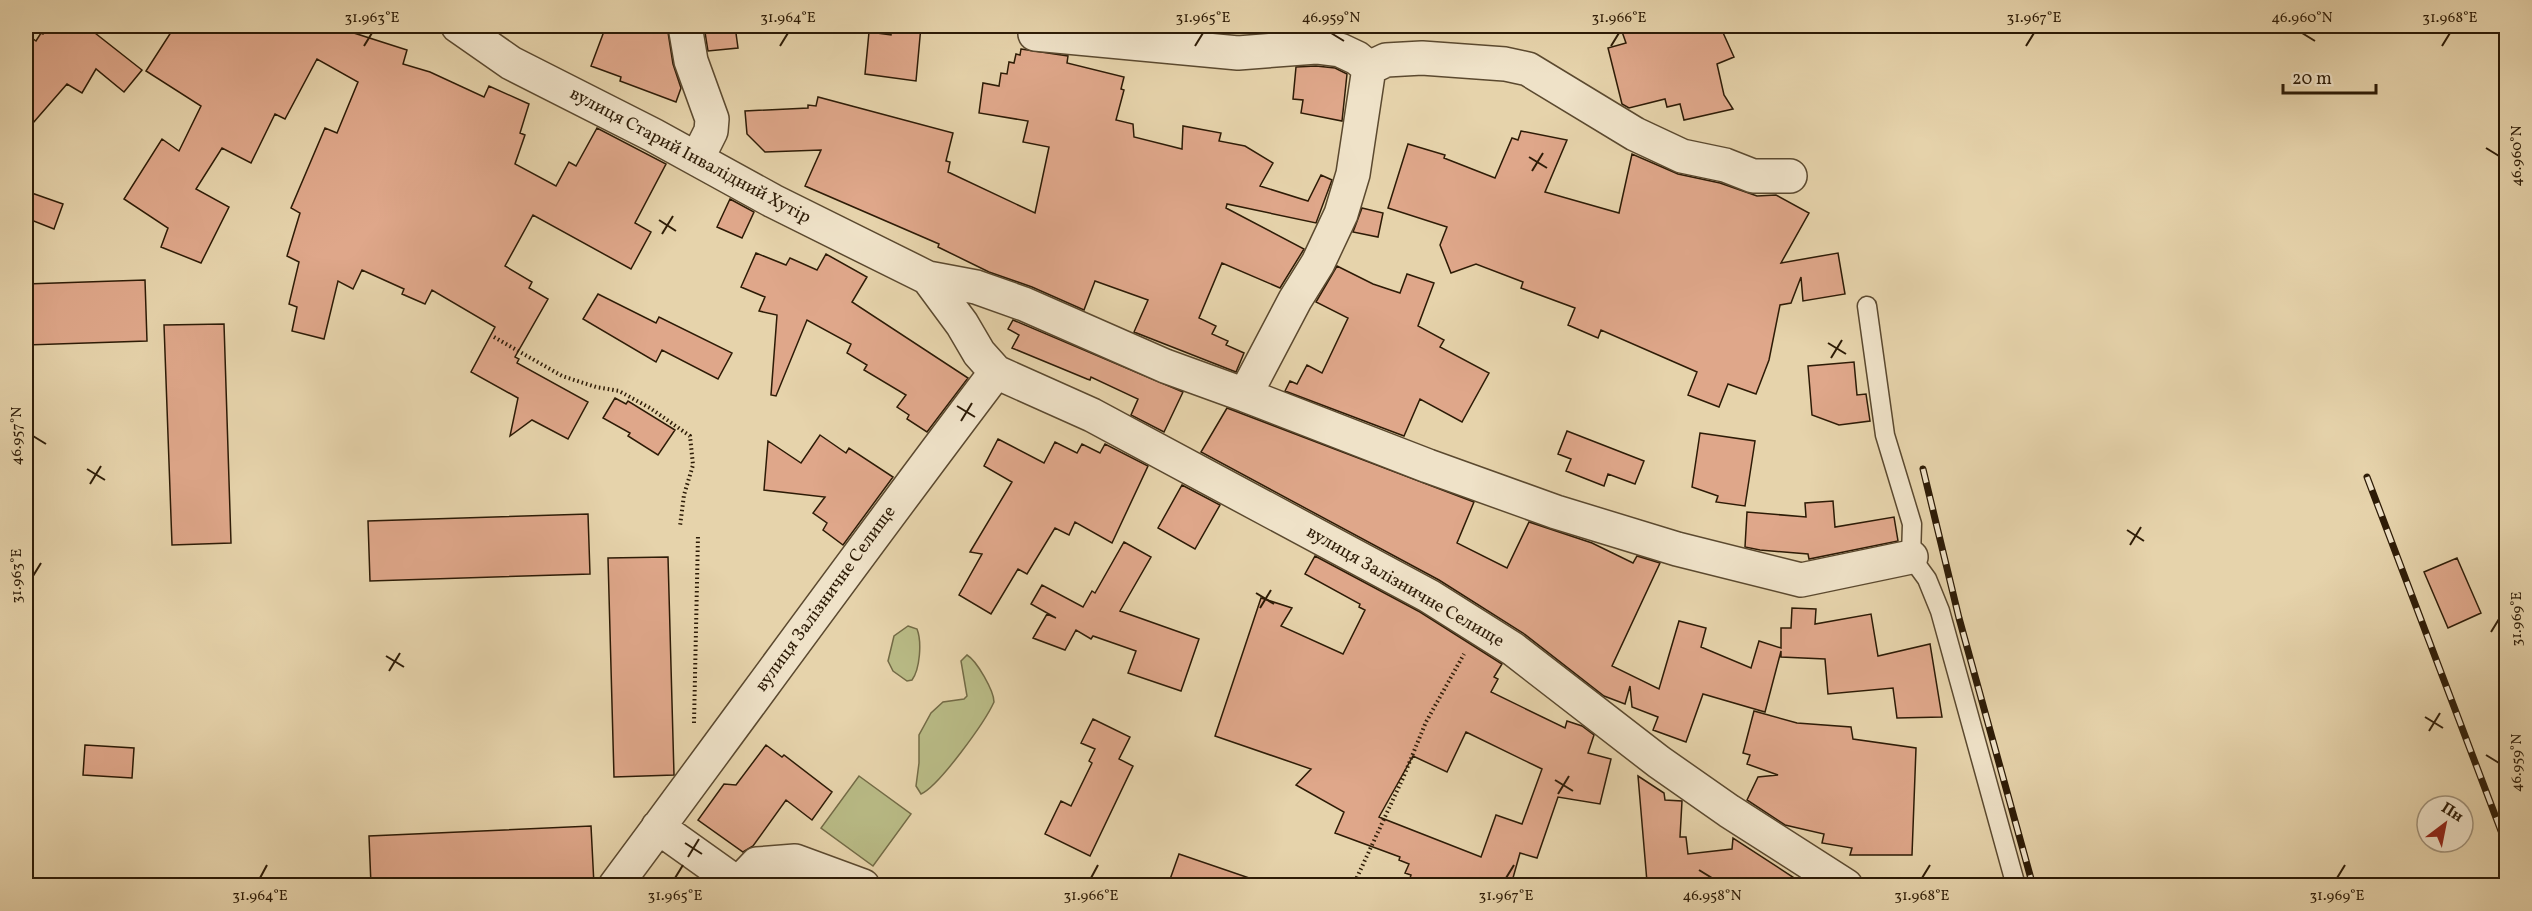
<svg xmlns="http://www.w3.org/2000/svg" width="2532" height="911" viewBox="0 0 2532 911" font-family="Vollkorn,serif">
  <style>
    .green { fill: #b9bb86; stroke: #736b46; stroke-width: 1.5 }
    .building { fill: #dfa78a; stroke: #2d1b06; stroke-width: 1.5; fill-rule: evenodd }
    .lines { fill: none; stroke-linecap: round; stroke-linejoin: round }
    .lane-casing { stroke: #5b492f; stroke-width: 21 }
    .street-casing { stroke: #5b492f; stroke-width: 36 }
    .path { stroke: #2d1b06; stroke-width: 4; stroke-dasharray: 1.5 3; stroke-linecap: butt }
    .lane { stroke: #efe2c8; stroke-width: 18 }
    .street { stroke: #efe2c8; stroke-width: 33 }
    .rail-casing { stroke: #2d1b06; stroke-width: 7 }
    .rail { stroke: #efe2c8; stroke-width: 4.5; stroke-dasharray: 14; stroke-linecap: butt }
    .ticks { fill: none; stroke: #2d1b06; stroke-width: 2 }
    .labels { text-anchor: middle; dominant-baseline: central; stroke-width: 6; stroke-linejoin: round; paint-order: stroke }
    .street-label { font-size: 18px; fill: #2d1b06; stroke: #efe2c8 }
    .neatline { fill: none; stroke: #2d1b06; stroke-width: 2 }
    .ticks-label { font-size: 15px; text-anchor: middle; fill: #2d1b06 }
  </style>
  <rect width="100%" height="100%" fill="#e6d3ab"/>
  <filter id="stains"><feTurbulence type="fractalNoise" baseFrequency=".00333" numOctaves="4"/><feColorMatrix values="0 0 0 0 .2 0 0 0 0 .09 0 0 0 0 .02 0 0 0 .5 -.17"/></filter>
  <radialGradient id="worn" r=".72"><stop offset=".6" stop-color="#630" stop-opacity="0"/><stop offset="1" stop-color="#630" stop-opacity=".3"/></radialGradient>
  <path class="green" d="M908,626L917,629C922,642 920,669 912,680L907,681L893,671L888,661L894,636Z
    M967,655C977,661 994,691 994,702C985,722 939,786 921,794L916,786L919,763V735L931,713L943,702L964,699L967,696L961,661Z
    M859,776L911,814L873,866L821,828Z"/>
  <path class="building" d="M50,26H86L142,70L124,92L96,69L82,93L67,84L26,131V34L36,41L41,33L43,34Z
    M175,26H359L354,33L407,50L403,64L430,72L484,97L489,86L529,104L520,133L525,135L515,164L556,186L569,162L576,166L597,128L666,164L635,223L651,232L631,269L533,215L505,266L532,282L529,288L548,299L515,357L519,359L517,363L588,402L568,439L532,420L510,436L518,398L471,372L495,327L432,290L425,304L402,294L404,289L362,270L353,289L338,281L324,339L292,331L297,307L289,304L299,262L287,256L300,213L291,208L325,128L337,133L358,82L317,59L285,119L275,114L251,163L222,148L196,189L229,207L201,263L161,247L168,228L124,199L162,139L179,151L201,106L146,71Z
    M606,26H667L673,64L681,88L676,102L620,81L621,77L591,66Z
    M704,26H735L738,48L708,51Z
    M892,26H921L916,81L865,74L869,32L891,35Z
    M1620,26H1720L1734,57L1717,64L1724,95L1733,109L1684,120L1680,104L1667,107L1665,99L1629,108L1622,104L1608,48L1626,43Z
    M1021,49L1068,56L1067,63L1124,77L1121,89L1124,90L1116,120L1133,124L1134,137L1182,149L1183,126L1221,133L1219,141L1245,146L1273,163L1260,186L1308,201L1321,175L1332,180L1316,223L1227,204L1226,208L1304,249L1280,288L1222,263L1199,318L1216,326L1212,334L1228,341L1226,345L1244,353L1236,372L1134,332L1148,300L1095,281L1084,310L1032,287L989,272L938,247L939,244L805,186L821,150L765,152L747,134L745,111L808,108V105L816,106L818,97L953,133L946,161L950,162L948,172L1035,213L1049,147L1023,142L1028,121L979,113L983,83L999,86L1001,73L1007,74L1009,62L1014,63L1016,54L1020,55Z
    M1316,66L1335,68L1347,74L1342,121L1301,113L1303,100L1293,99L1296,67Z
    M1521,131L1567,140L1545,192L1619,213L1632,154L1678,174L1720,183L1757,196L1776,195L1809,213L1781,263L1838,253L1845,294L1803,301L1801,277L1791,303L1780,305L1769,360L1756,394L1728,384L1719,407L1688,395L1697,372L1601,330L1598,338L1568,325L1575,308L1521,288L1523,282L1476,264L1451,273L1440,245L1447,227L1388,208L1408,144L1445,155L1444,158L1495,178L1512,138L1518,140Z
    M26,191L63,204L54,229L26,218Z
    M730,199L754,212L742,238L717,227Z
    M1362,208L1383,213L1378,237L1353,232Z
    M756,253L786,265L790,258L817,270L826,254L867,277L852,302L968,378L927,432L907,419L909,415L897,407L906,395L864,370L867,365L847,353L851,344L807,320L776,396L771,395L777,315L759,311L765,297L741,287Z
    M1337,266L1373,284L1400,293L1407,274L1434,283L1418,326L1444,340L1440,347L1489,373L1462,422L1420,399L1404,436L1285,391L1290,381L1297,384L1307,365L1322,373L1348,318L1316,302Z
    M145,280L147,341L26,345V284Z
    M598,294L656,323L659,317L732,353L718,379L662,350L656,362L583,319Z
    M1013,320L1183,392L1164,432L1131,415L1138,399L1091,377L1090,380L1087,379L1012,348L1019,335L1008,329Z
    M224,324L231,543L172,545L164,325Z
    M1854,362L1857,395L1866,394L1870,421L1839,425L1812,415L1808,366Z
    M615,398L626,404L628,401L675,430L658,455L628,436L630,433L603,418Z
    M1227,408L1474,502L1457,543L1507,568L1529,522L1592,543L1633,563L1637,556L1660,563L1612,666L1659,689L1679,621L1706,628L1701,647L1751,668L1759,641L1781,648V628H1791L1792,608L1816,609L1815,624L1871,614L1878,656L1930,644L1942,717L1897,718L1893,688L1828,694L1825,659L1781,657V651L1765,712L1703,694L1686,742L1653,730L1658,717L1632,707L1630,686L1625,704L1604,696L1523,633L1439,580L1201,452Z
    M1567,431L1644,461L1635,484L1608,474L1604,486L1566,471L1571,459L1558,454Z
    M1700,433L1755,441L1745,506L1716,502L1718,496L1692,487Z
    M820,435L846,453L849,448L893,477L843,545L823,530L827,523L813,513L825,497L764,490L768,441L801,463Z
    M998,439L1044,463L1055,442L1077,453L1082,444L1100,453L1105,444L1148,466L1112,543L1075,522L1069,535L1055,528L1027,574L1018,569L991,614L959,595L982,554L970,552L1012,482L984,466Z
    M1182,485L1220,505L1195,549L1158,528Z
    M1833,501L1835,527L1894,517L1898,541L1809,559L1808,554L1760,550L1745,547L1747,512L1806,517L1805,503Z
    M588,514L590,574L370,581L368,521Z
    M1124,542L1151,557L1120,611L1199,639L1181,691L1128,673L1136,651L1093,636L1091,639L1076,630L1065,650L1033,638L1047,614L1056,618L1031,604L1042,585L1083,607L1092,591L1095,593Z
    M1315,556L1420,612L1502,664L1494,677L1498,679L1491,692L1565,728L1567,721L1582,726L1594,735L1588,753L1611,759L1600,804L1558,797L1537,858L1520,853L1511,885H1408L1411,875L1405,873L1409,864L1399,860L1400,857L1335,833L1344,812L1296,785L1311,769L1215,736L1261,598L1292,608L1281,626L1343,654L1365,610L1359,607L1360,604L1305,574ZM1466,732L1542,769L1522,824L1496,815L1481,857L1379,817L1413,756L1447,772Z
    M668,557L674,775L614,777L608,558Z
    M2457,558L2481,613L2448,628L2424,572Z
    M1754,711L1797,723L1851,727L1853,739L1916,748L1912,855H1850L1852,848L1822,843L1824,834L1785,825L1747,800L1758,777L1778,775L1747,764L1750,755L1743,753Z
    M1093,719L1130,737L1119,759L1133,766L1090,856L1045,834L1061,801L1071,806L1092,763L1089,761L1095,749L1081,743Z
    M85,745L134,748L132,778L83,775Z
    M766,745L782,757L784,755L832,792L812,820L786,800L753,846L743,852L698,820L724,784L736,785Z
    M1638,776L1664,793L1665,800L1682,801L1680,837H1686L1688,854L1732,849L1733,838L1805,885H1694L1693,878L1647,882Z
    M591,826L594,885H371L369,836Z
    M1179,854L1258,881L1257,885H1168Z"/>
  <g class="lines">
    <g class="lane-casing">
      <path id="lane" d="M1867,306L1885,435L1912,524L1911,557L1927,579L1940,611L2016,886"/>
    </g>
    <g class="street-casing">
      <path id="street" d="M458,26L511,63L653,135L773,201L928,278L976,287L1024,304L1165,366L1245,395L1428,466L1556,512L1677,549L1801,580L1911,557
        M685,26L691,61L712,119L711,131L697,159
        M1035,34L1238,53L1316,47L1340,50L1357,58L1369,68L1386,60L1422,58L1505,64L1528,69L1635,134L1682,156L1725,165L1753,176H1790
        M928,278L962,324L979,353L996,372L1092,415L1429,596L1513,649L1659,762L1729,811L1846,886
        M1245,395L1295,300L1318,263L1341,214L1353,174L1369,68
        M658,827L738,884L757,864L795,861L863,886
        M615,886C742,715 867,542 996,372"/>
    </g>
    <path class="path" d="M494,337L562,376L596,387L619,391L650,408L690,436L693,465L684,495L680,526
      M694,723L698,535
      M1353,886L1403,778L1426,722L1464,654"/>
    <use href="#lane" class="lane"/>
    <use href="#street" class="street"/>
    <g class="rail-casing">
      <path id="rail" d="M1923,469L1959,618L2033,886
        M2367,477L2506,844"/>
    </g>
    <use href="#rail" class="rail"/>
  </g>
  <path class="ticks" d="M1331,33L1344,41M2302,33L2315,41M364,46L372,33M780,46L788,33M1195,46L1203,33M1611,46L1619,33M2026,46L2034,33M2442,46L2450,33M2486,148L2499,156M1529,157L1547,168M1532,171L1543,153M659,220L676,231M662,234L673,216M1828,343L1846,354M1831,358L1842,340M957,406L975,417M961,421L972,403M33,436L46,444M87,469L105,480M90,484L101,466M2127,530L2144,541M2130,545L2141,527M33,576L41,563M1256,593L1274,604M1260,608L1271,590M2491,632L2499,619M386,656L404,667M389,671L400,653M2425,717L2443,728M2429,731L2440,713M2486,755L2499,763M1555,780L1573,791M1558,794L1569,776M685,843L702,854M688,857L699,839M1699,870L1712,878M260,878L267,865M675,878L683,865M1091,878L1098,865M1506,878L1514,865M1922,878L1930,865M2337,878L2345,865"/>
  <g class="labels">
    <g class="street-label">
      <text transform="translate(690 156) rotate(28)">вулиця Старий Інвалідний Хутір</text>
      <text transform="translate(1405 587) rotate(30)">вулиця Залізничне Селище</text>
      <text transform="translate(826 599) rotate(-54)">вулиця Залізничне Селище</text>
    </g>
  </g>
  <rect width="2532" height="911" fill="none" stroke="#e6d3ab" stroke-width="66"/>
  <g transform="translate(2445 824) rotate(32)"><circle r="28" fill="#efe2c8" stroke="#a1927a" stroke-width="1.5"/>
  <path d="M0-4.5L10 22L0 15L-10 22Z" fill="#8f2418"/>
  <text y="-9" font-size="16" font-weight="bold" text-anchor="middle" fill="#2d1b06">Пн</text>
  </g>
  <path d="M2283 84v9h93v-9" fill="none" stroke="#2d1b06" stroke-width="3"/>
  <text x="2292" y="84" font-size="18" fill="#2d1b06" stroke="#efe2c8" stroke-width="4.5" paint-order="stroke">20 m</text>
  <rect x="33" y="33" width="2466" height="845" class="neatline"/>
  <g class="ticks-label">
    <text x="372" y="22">31.963°E</text>
    <text x="788" y="22">31.964°E</text>
    <text x="1203" y="22">31.965°E</text>
    <text x="1331" y="22">46.959°N</text>
    <text x="1619" y="22">31.966°E</text>
    <text x="2034" y="22">31.967°E</text>
    <text x="2302" y="22">46.960°N</text>
    <text x="2450" y="22">31.968°E</text>
    <text transform="translate(2516 156) rotate(-90)" y="5">46.960°N</text>
    <text transform="translate(16 436) rotate(-90)" y="5">46.957°N</text>
    <text transform="translate(16 576) rotate(-90)" y="5">31.963°E</text>
    <text transform="translate(2516 619) rotate(-90)" y="5">31.969°E</text>
    <text transform="translate(2516 763) rotate(-90)" y="5">46.959°N</text>
    <text x="260" y="900">31.964°E</text>
    <text x="675" y="900">31.965°E</text>
    <text x="1091" y="900">31.966°E</text>
    <text x="1506" y="900">31.967°E</text>
    <text x="1712" y="900">46.958°N</text>
    <text x="1922" y="900">31.968°E</text>
    <text x="2337" y="900">31.969°E</text>
  </g>
  <rect width="100%" height="100%" filter="url(#stains)"/>
  <rect width="100%" height="100%" fill="url(#worn)"/>
</svg>
